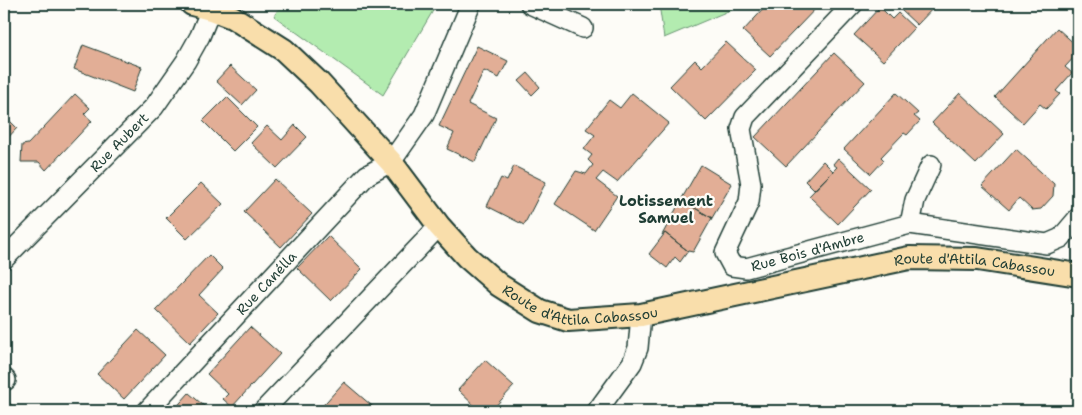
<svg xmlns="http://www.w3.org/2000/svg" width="1082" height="415" viewBox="0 0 1082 415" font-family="'Shantell Sans',sans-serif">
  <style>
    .green { fill: #b3ecb0; stroke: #699472 }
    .building { fill: #e2ae96; stroke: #1f3d34 }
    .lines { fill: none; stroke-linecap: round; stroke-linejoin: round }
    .minor-casing { stroke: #1f3d34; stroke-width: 22 }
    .major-casing { stroke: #1f3d34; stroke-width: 26 }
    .minor { stroke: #fdfcf7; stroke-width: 19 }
    .major { stroke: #f9deab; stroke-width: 22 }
    .labels { text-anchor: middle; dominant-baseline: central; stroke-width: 4.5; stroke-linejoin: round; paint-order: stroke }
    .street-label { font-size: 14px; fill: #1f3d34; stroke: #fdfcf7 }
    .neighbourhood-label { font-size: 15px; font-weight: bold; fill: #1f3d34; stroke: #fdfcf7 }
  </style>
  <rect width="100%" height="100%" fill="#fdfcf7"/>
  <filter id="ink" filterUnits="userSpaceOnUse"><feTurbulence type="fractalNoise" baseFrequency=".02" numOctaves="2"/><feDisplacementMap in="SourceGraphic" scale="10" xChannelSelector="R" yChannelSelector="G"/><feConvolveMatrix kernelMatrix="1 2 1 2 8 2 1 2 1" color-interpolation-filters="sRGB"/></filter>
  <g filter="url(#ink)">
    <path class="green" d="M282,4H437L383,95L274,16Z
      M659,4H738L733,9L664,38Z"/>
    <path class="building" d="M768,4H820L770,56L743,31Z
      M904,4H937L917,25L901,10L905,5Z
      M880,7L892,19L898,13L914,28L883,61L854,35Z
      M1057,28L1078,47V53L1065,67L1072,73L1056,91L1060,94L1046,109L1040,104L1023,123L995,97Z
      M726,42L756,70L706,121L670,86L695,60L702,67Z
      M83,45L142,67L133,92L74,69Z
      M477,46L508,61L499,78L484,71L468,104L496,118L475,162L447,149L454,133L439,126Z
      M834,53L865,82L786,166L755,137Z
      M230,66L256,90L242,105L216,81Z
      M528,73L540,87L532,95L519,81Z
      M632,93L669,123L617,182L603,172L596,180L617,196L594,230L555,204L576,171L586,174L593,165L588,160L592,155L584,149L595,135L586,129L609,100L620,108Z
      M896,93L918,113L914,116L920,121L907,135L904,133L881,157L884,160L871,174L844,149Z
      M960,93L1004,134L976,164L932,123Z
      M75,94L90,108L84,114L92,121L46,170L39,162H21L22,145L28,144Z
      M227,97L257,127L233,151L203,121Z
      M4,115L17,128L4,142Z
      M295,125L307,137L277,168L251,143L267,126L282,140Z
      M1016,149L1054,184L1053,196L1041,209L1032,210L1019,198L1009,210L982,186Z
      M838,158L871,189L838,224L809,196L837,167L833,164Z
      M823,161L833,171L814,190L805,181Z
      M701,165L732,184L712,218L681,200Z
      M514,166L546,182L524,225L487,206L501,178L507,181Z
      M275,179L312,214L281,247L244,212Z
      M201,183L223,204L187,239L166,218Z
      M681,200L712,218L693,252L688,251L665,233L662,235Z
      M665,233L688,251L680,262L675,257L667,268L649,254Z
      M328,236L362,269L331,301L297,268Z
      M209,255L223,269L199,295L218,313L190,343L156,310Z
      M250,327L280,354L232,407L223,399L228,394L207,374Z
      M138,330L165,355L124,399L97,374Z
      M485,360L514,386L491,411H480L458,390Z
      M344,382L378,411H318Z
      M189,393L210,411H173Z
      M4,398L18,411H4Z"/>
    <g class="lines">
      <g class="minor-casing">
        <g id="minor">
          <path d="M530,4L583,28"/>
          <path id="s1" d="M853,4L745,117L741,129L751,184L749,202L725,253L732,266L746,268L910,224L1047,244L1061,238L1078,218"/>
          <path d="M910,224L915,200L931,165"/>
          <path id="s2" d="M4,259L154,107L186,61L200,36L211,9"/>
          <path d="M4,378L6,380"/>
          <path id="s3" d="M147,411L367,175L391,162L424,115L471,4"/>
          <path d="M263,411L439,226"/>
          <path d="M597,411L632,363L638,348L641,315"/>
        </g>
      </g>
      <g class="major-casing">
        <g id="major">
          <path id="s4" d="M192,4L211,9L232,17L284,50L319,83L391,162L439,226L467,257L499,285L540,311L568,320L641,315L909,258L977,259L1078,275"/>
        </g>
      </g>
      <use href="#minor" class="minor"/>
      <use href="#major" class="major"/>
    </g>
  </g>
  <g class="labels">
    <g class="street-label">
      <text stroke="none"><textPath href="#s2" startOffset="164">Rue Aubert</textPath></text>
      <text stroke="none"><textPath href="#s1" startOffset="392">Rue Bois d'Ambre</textPath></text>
      <text stroke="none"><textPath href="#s4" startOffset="914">Route d'Attila Cabassou</textPath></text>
      <text stroke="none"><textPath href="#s3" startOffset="175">Rue Canélla</textPath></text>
      <text stroke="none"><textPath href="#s4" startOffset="510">Route d'Attila Cabassou</textPath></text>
    </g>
    <g class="neighbourhood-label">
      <text x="666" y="201">Lotissement<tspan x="666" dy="17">Samuel</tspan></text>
    </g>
  </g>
  <rect width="1082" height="415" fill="none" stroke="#fdfcf7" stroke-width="20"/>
  <rect x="10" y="10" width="1062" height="395" fill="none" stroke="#1f3d34" stroke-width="2" filter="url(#ink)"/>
</svg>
